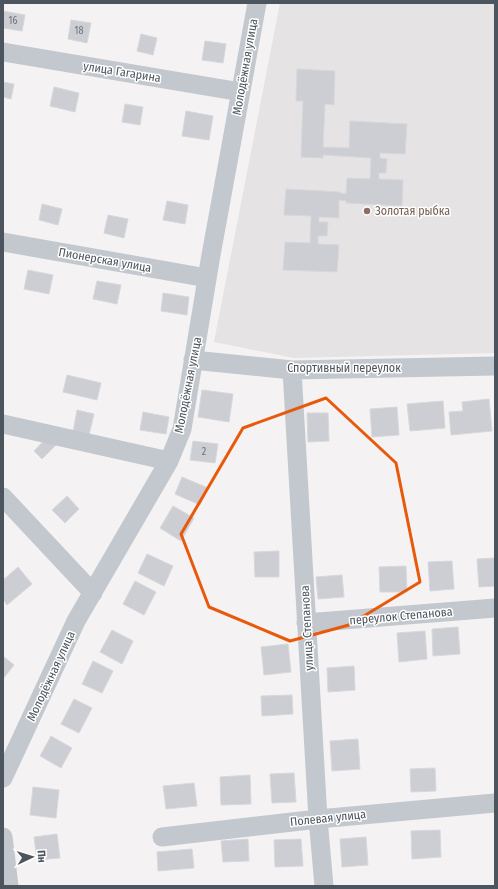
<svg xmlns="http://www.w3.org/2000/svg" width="498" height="889" viewBox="0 0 498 889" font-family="'Fira Sans Condensed',sans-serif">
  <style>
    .education { fill: #e5e3e3 }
    .building { fill: #cdced3; stroke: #d7d8dc }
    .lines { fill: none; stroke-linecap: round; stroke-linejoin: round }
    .minor { stroke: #c2c8ce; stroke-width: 19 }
    .marked { fill: none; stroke: #e8590c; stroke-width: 3; stroke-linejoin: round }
    .education-dot { fill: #8d6e63; stroke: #fff; stroke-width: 1.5 }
    .labels { text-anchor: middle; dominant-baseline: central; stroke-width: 3; stroke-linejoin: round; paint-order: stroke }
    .number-label { font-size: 10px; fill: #6c727a }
    .street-label { font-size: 12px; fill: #4c545d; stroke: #fff }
    .education-label { font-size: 12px; fill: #785e54; stroke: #fff; text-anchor: start }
  </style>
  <rect width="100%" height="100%" fill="#f4f2f2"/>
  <path class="education" d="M280,3H495V353L294,358L214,342Z"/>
  <path class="building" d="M3,11L25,15L22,31L3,28Z
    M71,20L91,23L87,43L68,39Z
    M141,34L157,38L153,55L137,51Z
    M205,41L226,44L223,63L202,60Z
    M297,69L335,71L334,105L325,104L323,147L349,148L350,121L407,124L405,154L380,153V158L387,159L386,173H379V179L403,180L402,206L346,203V201L339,200V218L319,217V222H328L327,236H318V244L339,245L337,272L283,270L285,242L310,243L311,216L284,215L286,189L340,192V193L346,194L347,178L370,179L371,158L323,155V158L301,157L303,101H296Z
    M3,82L14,84L11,99L3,97Z
    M54,87L79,93L75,112L50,106Z
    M125,104L143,107L140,125L122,122Z
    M186,111L213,116L209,140L182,136Z
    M167,201L188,205L185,224L163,220Z
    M42,204L62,209L58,225L39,220Z
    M108,215L128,219L124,238L104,233Z
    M28,270L53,275L49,294L24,289Z
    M97,281L121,285L117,304L93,299Z
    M163,293L189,297L187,315L161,311Z
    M67,375L101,383L97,400L63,392Z
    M202,390L233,394L229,422L198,417Z
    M489,399L492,431L451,435L449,412L463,411L462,402Z
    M443,401L445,428L410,431L407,404Z
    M397,407L399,435L372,437L370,409Z
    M77,410L94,414L89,435L73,432Z
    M143,412L169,417L166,434L140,430Z
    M307,413H328L329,441L308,442Z
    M49,435L57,444L42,459L34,451Z
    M193,441L218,444L215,463L190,460Z
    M182,477L208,488L200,505L175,494Z
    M67,496L79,509L65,523L52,510Z
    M173,506L194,518L181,541L160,528Z
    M279,551V577H255L254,552Z
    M147,554L173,566L164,586L138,573Z
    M495,558V586L479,587L477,559Z
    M452,561L454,589L430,591L428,562Z
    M406,566L407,592H380L379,567Z
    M18,567L32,584L7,605L3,599V580Z
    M342,575L344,597L318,599L316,577Z
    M135,581L156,592L144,615L123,604Z
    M458,627L460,654L433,656L432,629Z
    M112,630L133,641L122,664L100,652Z
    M425,631L427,659L399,662L397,633Z
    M288,644L291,672L264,675L261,647Z
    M3,656L14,665L3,679Z
    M93,661L113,671L102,693L82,684Z
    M354,666L355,690L328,692L327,668Z
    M292,695L293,714L262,716L261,696Z
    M74,699L92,708L79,733L61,724Z
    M51,736L72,748L61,768L40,756Z
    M358,739L360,769L332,771L330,741Z
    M435,768L436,791L411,792L410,769Z
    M294,773L296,802L272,803L270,774Z
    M250,775L251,804L221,805L220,777Z
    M194,783L197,806L166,809L163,786Z
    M33,787L59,790L56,818L30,815Z
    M440,830L441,857L412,859L411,831Z
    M57,834L60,858L37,860L34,837Z
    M366,837L368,865L342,867L340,839Z
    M248,839L249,861L223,862L221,841Z
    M301,839L303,866L275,867L274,840Z
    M192,849L194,868L158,871L157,852Z"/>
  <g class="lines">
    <path class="minor" d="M3,52L241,92
      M3,242L207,278
      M193,360L292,370L495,366
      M292,370L318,819L324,886
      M3,424L169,461
      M3,497L93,593
      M306,623L495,608
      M3,778L76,621L169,461L182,429L211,255L257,3
      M3,837L9,886
      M162,837L318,819L495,803"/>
  </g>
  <path class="marked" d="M326,398L396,463L420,582L349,625L290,641L209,607L181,534L243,428Z"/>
  <circle class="education-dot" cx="367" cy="211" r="4"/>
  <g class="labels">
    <g class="number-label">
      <text x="13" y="21">16</text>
      <text x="79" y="31">18</text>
      <text x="204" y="452">2</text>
    </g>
    <g class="street-label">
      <text transform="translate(245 67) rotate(-80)">Молодёжная улица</text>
      <text transform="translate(122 72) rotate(9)">улица Гагарина</text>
      <text transform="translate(105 260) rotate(10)">Пионерская улица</text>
      <text x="344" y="368">Спортивный переулок</text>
      <text transform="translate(188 385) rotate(-79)">Молодёжная улица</text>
      <text transform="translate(401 616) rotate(-5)">переулок Степанова</text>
      <text transform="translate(307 628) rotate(-93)">улица Степанова</text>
      <text transform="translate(51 676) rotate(-65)">Молодёжная улица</text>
      <text transform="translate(328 818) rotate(-6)">Полевая улица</text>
    </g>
    <g class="education-label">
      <text x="375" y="211">Золотая рыбка</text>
    </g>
  </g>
  <rect width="498" height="889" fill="none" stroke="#4c545d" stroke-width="8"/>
  <g transform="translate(32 857) rotate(86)" stroke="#ffffff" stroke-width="3" paint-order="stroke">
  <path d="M0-3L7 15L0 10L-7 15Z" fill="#4c545d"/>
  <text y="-6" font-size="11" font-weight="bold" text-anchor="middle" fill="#4c545d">Пн</text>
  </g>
</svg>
